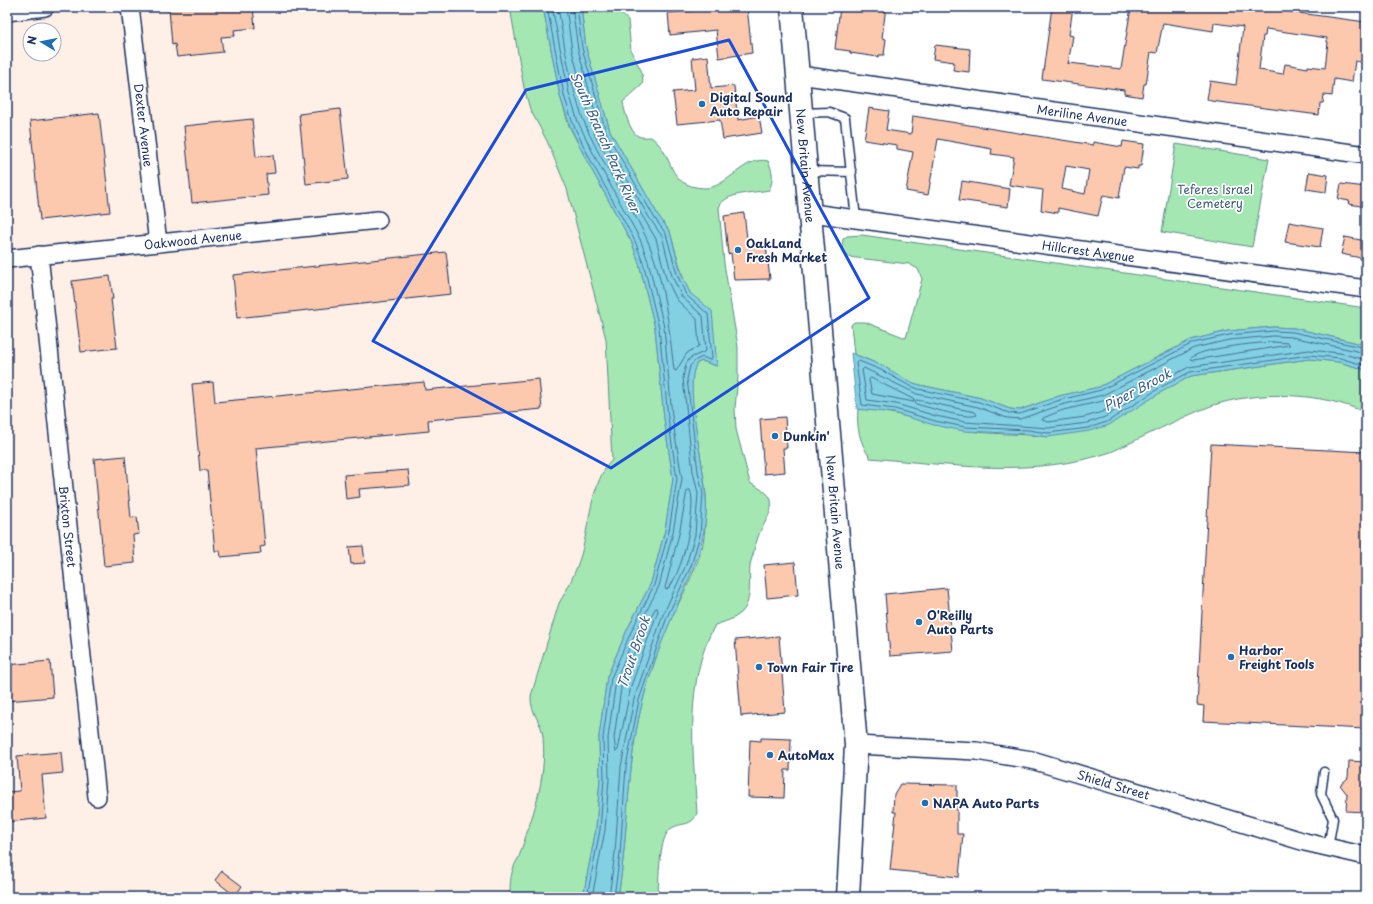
<svg xmlns="http://www.w3.org/2000/svg" width="1373" height="904" viewBox="0 0 1373 904" font-family="'Playpen Sans',sans-serif">
  <style>
    .built { fill: #feefe7; fill-rule: evenodd }
    .green { fill: #a4e7b2; stroke: #608b88 }
    .water { fill: #83d0e3; stroke: #5990ae }
    .lines { fill: none; stroke-linecap: round; stroke-linejoin: round }
    .shore { stroke: #456f93; stroke-width: 1 }
    .building { fill: #fdc9ae; stroke: #1b2f5e; fill-rule: evenodd }
    .lane-casing { stroke: #1b2f5e; stroke-width: 11 }
    .street-casing { stroke: #1b2f5e; stroke-width: 20 }
    .secondary-casing { stroke: #1b2f5e; stroke-width: 25 }
    .lane { stroke: #fff; stroke-width: 8 }
    .street { stroke: #fff; stroke-width: 17 }
    .secondary { stroke: #fff; stroke-width: 22 }
    .marked { fill: none; stroke: #1d4ed8; stroke-width: 3; stroke-linejoin: round }
    .poi-dot { fill: #1f6fb2; stroke: #fff; stroke-width: 1.5 }
    .labels { text-anchor: middle; dominant-baseline: central; stroke-width: 3.5; stroke-linejoin: round; paint-order: stroke }
    .poi-label { font-size: 12px; font-weight: bold; fill: #1b2f5e; stroke: #fff; text-anchor: start }
    .street-label { font-size: 12px; fill: #1b2f5e; stroke: #fff }
    .park-label { font-size: 12px; fill: #3d5d73; stroke: #fff }
    .water-label { font-size: 13px; font-style: italic; fill: #3a5f86; stroke: #fff }
  </style>
  <rect width="100%" height="100%" fill="#fff"/>
  <filter id="ink" filterUnits="userSpaceOnUse"><feTurbulence type="fractalNoise" baseFrequency=".025" numOctaves="2"/><feDisplacementMap in="SourceGraphic" scale="8" xChannelSelector="R" yChannelSelector="G"/><feConvolveMatrix kernelMatrix="1 2 1 2 8 2 1 2 1" color-interpolation-filters="sRGB"/></filter>
  <g filter="url(#ink)">
    <path class="built" d="M7,7H510L524,88L530,109L547,141L567,189L606,339L612,460L605,467L594,497L581,557L565,594L559,603L531,696L543,734L545,760L540,792L519,857L513,867L510,877V897H7ZM30,30H54V54H30Z"/>
    <path class="green" d="M510,7H543L560,96L569,126L588,163L632,243L639,263L655,328L664,418L673,479L665,530L651,583L627,630L607,677L599,737L600,779L596,829L583,897H510C510,882 510,871 519,857C532,816 547,782 543,737C542,721 530,714 531,696L559,603C568,589 576,571 581,555C589,527 591,481 612,460L606,339L567,189L547,141L530,109L524,88Z
      M581,7H610V9L620,13L628,20L631,51L641,70L643,80L642,85L623,102C624,110 630,132 638,136C642,138 646,137 651,137C677,156 664,186 704,188C727,189 744,155 768,161C773,171 774,180 769,190C755,193 723,192 719,208L724,263L738,347V377L735,408L736,429L750,483C757,487 770,493 771,500C774,513 761,526 758,537C755,545 754,553 751,561C747,576 754,599 742,612C735,619 724,622 715,625C684,682 693,751 697,813C692,827 682,822 672,828C658,835 659,882 658,897H618C629,832 626,764 643,700C650,674 661,641 672,617C683,594 695,572 702,548C705,536 705,523 706,512C710,478 680,387 697,363L702,361L716,366L696,299L690,293L685,284L670,232L658,215L610,131L586,48Z
      M1176,144L1269,159L1252,247L1162,232Z
      M862,235L1366,308V345L1294,328L1273,327L1228,331L1191,340L1099,387L1059,396L1020,410L1010,409L981,398L920,385L910,382L883,366L854,354L851,325L854,322H865L906,338L922,279L918,269L909,264L848,257C841,252 842,247 843,239L847,236Z
      M1309,359L1339,362L1366,370V413C1322,392 1257,390 1211,406C1177,419 1144,437 1111,452C1032,478 951,465 870,458C860,443 856,427 858,409C894,410 927,424 963,430C991,435 1020,433 1048,437L1163,391L1191,376Z"/>
    <path class="water" d="M543,7H581L586,48L610,131L658,215L670,232L681,273L690,293L712,311L717,366L702,361L697,363C681,386 710,481 706,515C702,559 687,580 671,620C660,645 650,673 643,700C626,764 629,832 618,897H583L596,829L600,779L599,737L607,677L627,630L651,583L665,530L673,479L664,418L655,328L639,263L632,243L588,163L570,126L560,96Z
      M1273,327L1294,328L1366,345V370L1339,362L1309,359L1191,376L1163,391L1109,425L1089,431L1048,437L1028,434L964,431L934,425L894,413L857,409L851,353L883,366L910,382L920,385L981,398L1010,409L1020,410L1059,396L1099,387L1191,340L1228,331Z"/>
    <g class="lines">
      <path class="shore" d="M547,7L564,95L573,124L591,161L635,241L643,262L659,328L668,417L677,479L669,531L654,585L631,632L611,678L603,738L604,779L600,830L587,897
        M552,7L569,93L578,122L596,159L640,239L648,261L664,327L672,416L682,479L673,532L659,586L635,634L616,680L608,738L609,779L605,830L592,897
        M558,7C564,44 570,84 583,119C599,161 627,197 646,237C664,277 669,327 674,370L676,371L687,353L699,346L697,319L677,300L666,278L656,239L595,136L572,51L566,7
        M572,7L578,49L601,134L650,219L662,236L672,276L682,297L703,316L706,351L690,358L686,364L683,378L693,472L698,493L695,535L686,565L663,615L634,699L621,767L615,853L609,897
        M577,7L582,48L606,132L654,217L666,234L677,274L686,295L708,314L712,358L710,360L702,357L696,360L690,366L687,379L698,472L703,493L700,535L691,566L667,617L639,700L626,767L620,854L614,897
        M1273,342L1288,343L1290,345L1193,360L1190,359C1198,348 1258,343 1273,342Z
        M1366,348L1293,332L1273,331L1229,335L1193,343L1101,390L1060,400L1020,414L1009,413L979,402L918,389L908,385L881,370L859,361L856,363L862,405L895,409L935,421L965,427L1028,430L1048,433L1088,428L1107,422L1161,387L1190,372L1309,355L1340,358L1366,366
        M1366,353L1292,337L1273,336L1229,340L1194,348L1103,395L1061,405L1020,419L1007,418L978,407L917,394L864,368L862,370L867,400L896,404L936,416L965,422L1048,428L1087,423L1105,417L1158,383L1189,367L1309,350L1340,353L1366,360
        M871,378L913,399L914,402L872,394L869,380Z
        M1134,386L1137,387L1136,390L1102,412L1085,417L1048,422L1042,420L1043,418L1063,410L1103,401Z
        M917,400L975,412L977,415C967,420 928,407 916,404L915,401Z
        M690,490C698,505 681,581 666,590L665,588L679,534L687,491Z
        M657,608L658,611L631,686L618,750L616,752L614,738L622,681L641,636L655,609Z"/>
    </g>
    <path class="building" d="M188,7H253L255,28L234,30L235,36L221,37L223,52L177,57L175,44L172,45L169,9Z
      M692,7L706,8L747,7L752,53L719,58L716,30L670,35L668,13L691,11Z
      M840,7H886L882,38L886,39L884,55H879L878,57L850,53V51L835,49Z
      M1052,7H1073L1069,35L1073,36L1068,64L1069,63L1121,69L1131,7H1233L1260,11L1261,8L1366,22V63L1355,61L1352,82L1334,79L1332,96L1324,95L1323,103H1320L1319,115L1211,101L1207,99L1210,81L1236,85L1243,27L1214,23L1213,31L1163,23L1157,53L1151,52L1146,84H1144L1142,97L1124,94V90L1042,79ZM1266,29L1327,38V42H1328L1325,68L1308,66V68L1285,64L1283,74L1259,70L1263,36H1265Z
      M935,45L970,49L969,72L953,70L954,62L933,59Z
      M708,56L711,88L734,86L738,120L759,116L762,133L723,139L720,120L677,124L673,92L695,90L692,58Z
      M869,108L889,111L886,130L911,134L913,116L1093,145V142L1122,147L1123,141L1144,144L1141,166H1138V169L1124,167L1119,198L1103,195L1098,216L1058,208V213L1041,210L1043,190L1009,185L1014,157L991,154L992,149L938,139L928,195L906,191L913,152L897,149V145L864,140ZM1066,166L1089,170L1085,194L1062,189Z
      M340,109L348,179L306,184L299,114Z
      M99,113L110,212L40,220L30,121Z
      M252,119L256,157L273,155L275,173L266,174L268,195L192,203L184,126Z
      M1309,172L1328,175L1326,192L1306,189Z
      M962,181L1010,189L1008,207L959,200Z
      M1341,184L1366,187V207L1349,204L1350,201L1338,199Z
      M744,213L748,247L766,245L770,279L734,280L731,253L728,254L724,216Z
      M1289,222L1323,228L1320,247L1285,242Z
      M1345,237L1366,241V259L1341,254Z
      M446,252L451,294L237,318L233,275Z
      M110,276L113,299H111L117,348L81,352L72,281Z
      M539,379L542,409L428,420L429,431L256,448L265,546L260,547L261,553L221,557L220,551H215L207,470L200,471L192,384L213,382L215,402L424,382L425,390Z
      M785,417L787,448H783L785,472L764,474L760,419Z
      M1211,444L1366,452V729L1203,721L1204,706L1197,705Z
      M125,456L131,518L137,517L139,534L133,535L135,563L104,566L94,459Z
      M408,470L410,485L359,489L360,497L346,499L344,475Z
      M363,546L365,563L351,564L349,547Z
      M795,562L798,595L767,598L764,565Z
      M947,588L953,651L890,656L885,594Z
      M779,636L785,712L741,716L735,640Z
      M50,661L53,697L7,701V665Z
      M761,738L791,739L790,770H785L784,798L748,797L750,740L761,741Z
      M61,752L63,773L42,775L46,818L7,822V792L20,791L17,756Z
      M1349,761L1366,762V812L1346,811L1347,794L1340,785L1348,778Z
      M900,784L957,785V834H963L959,877L890,870L896,812H893L894,794Z
      M222,871L242,886L235,896L215,880Z"/>
    <g class="lines">
      <g class="lane-casing">
        <path id="lane" d="M803,113L829,112L845,118L856,219
          M808,171L852,172
          M1324,772L1321,794L1333,819L1328,848"/>
      </g>
      <g class="street-casing">
        <g id="street">
          <path id="s1" d="M130,7L158,243"/>
          <path d="M7,12L45,7"/>
          <path id="s2" d="M799,75L1366,155"/>
          <path id="s3" d="M812,213L1366,289"/>
          <path id="s4" d="M39,255L97,797"/>
          <path id="s5" d="M7,259L378,220"/>
          <path id="s6" d="M856,745L976,751L1032,760L1305,842L1366,856"/>
        </g>
      </g>
      <g class="secondary-casing">
        <g id="secondary">
          <path id="s7" d="M792,7L856,745L848,897"/>
        </g>
      </g>
      <use href="#lane" class="lane"/>
      <use href="#street" class="street"/>
      <use href="#secondary" class="secondary"/>
    </g>
  </g>
  <path class="marked" d="M729,40L869,298L611,468L373,341L526,90Z"/>
  <g class="poi-dot">
    <circle cx="702" cy="104" r="4"/>
    <circle cx="738" cy="250" r="4"/>
    <circle cx="775" cy="436" r="4"/>
    <circle cx="919" cy="622" r="4"/>
    <circle cx="1231" cy="657" r="4"/>
    <circle cx="759" cy="667" r="4"/>
    <circle cx="770" cy="755" r="4"/>
    <circle cx="925" cy="803" r="4"/>
  </g>
  <g class="labels">
    <g class="poi-label">
      <text x="710" y="97">Digital Sound<tspan x="710" dy="14">Auto Repair</tspan></text>
      <text x="746" y="243">OakLand<tspan x="746" dy="14">Fresh Market</tspan></text>
      <text x="783" y="436">Dunkin'</text>
      <text x="927" y="615">O'Reilly<tspan x="927" dy="14">Auto Parts</tspan></text>
      <text x="1239" y="650">Harbor<tspan x="1239" dy="14">Freight Tools</tspan></text>
      <text x="767" y="667">Town Fair Tire</text>
      <text x="778" y="755">AutoMax</text>
      <text x="933" y="803">NAPA Auto Parts</text>
    </g>
    <g class="street-label">
      <text stroke="none"><textPath href="#s2" startOffset="286">Meriline Avenue</textPath></text>
      <text stroke="none"><textPath href="#s1" startOffset="119">Dexter Avenue</textPath></text>
      <text stroke="none"><textPath href="#s7" startOffset="159">New Britain Avenue</textPath></text>
      <text stroke="none"><textPath href="#s5" startOffset="187">Oakwood Avenue</textPath></text>
      <text stroke="none"><textPath href="#s3" startOffset="279">Hillcrest Avenue</textPath></text>
      <text stroke="none"><textPath href="#s7" startOffset="507">New Britain Avenue</textPath></text>
      <text stroke="none"><textPath href="#s4" startOffset="273">Brixton Street</textPath></text>
      <text stroke="none"><textPath href="#s6" startOffset="262">Shield Street</textPath></text>
    </g>
    <g class="park-label">
      <text x="1215" y="189">Teferes Israel<tspan x="1215" dy="14">Cemetery</tspan></text>
    </g>
    <g class="water-label">
      <text transform="translate(606 142) rotate(66)">South Branch Park River</text>
      <text transform="translate(1137 389) rotate(-28)">Piper Brook</text>
      <text transform="translate(633 652) rotate(-71)">Trout Brook</text>
    </g>
  </g>
  <rect width="1373" height="904" fill="none" stroke="#fff" stroke-width="24"/>
  <rect x="12" y="12" width="1349" height="880" fill="none" stroke="#1b2f5e" stroke-width="1.5" filter="url(#ink)"/>
  <g transform="translate(42 42) rotate(280)"><circle r="19" fill="#ffffff" stroke="#a4acbf"/>
  <path d="M0-3L7 15L0 10L-7 15Z" fill="#1f6fb2"/>
  <text y="-6" font-size="11" font-weight="bold" text-anchor="middle" fill="#1b2f5e">N</text>
  </g>
</svg>
